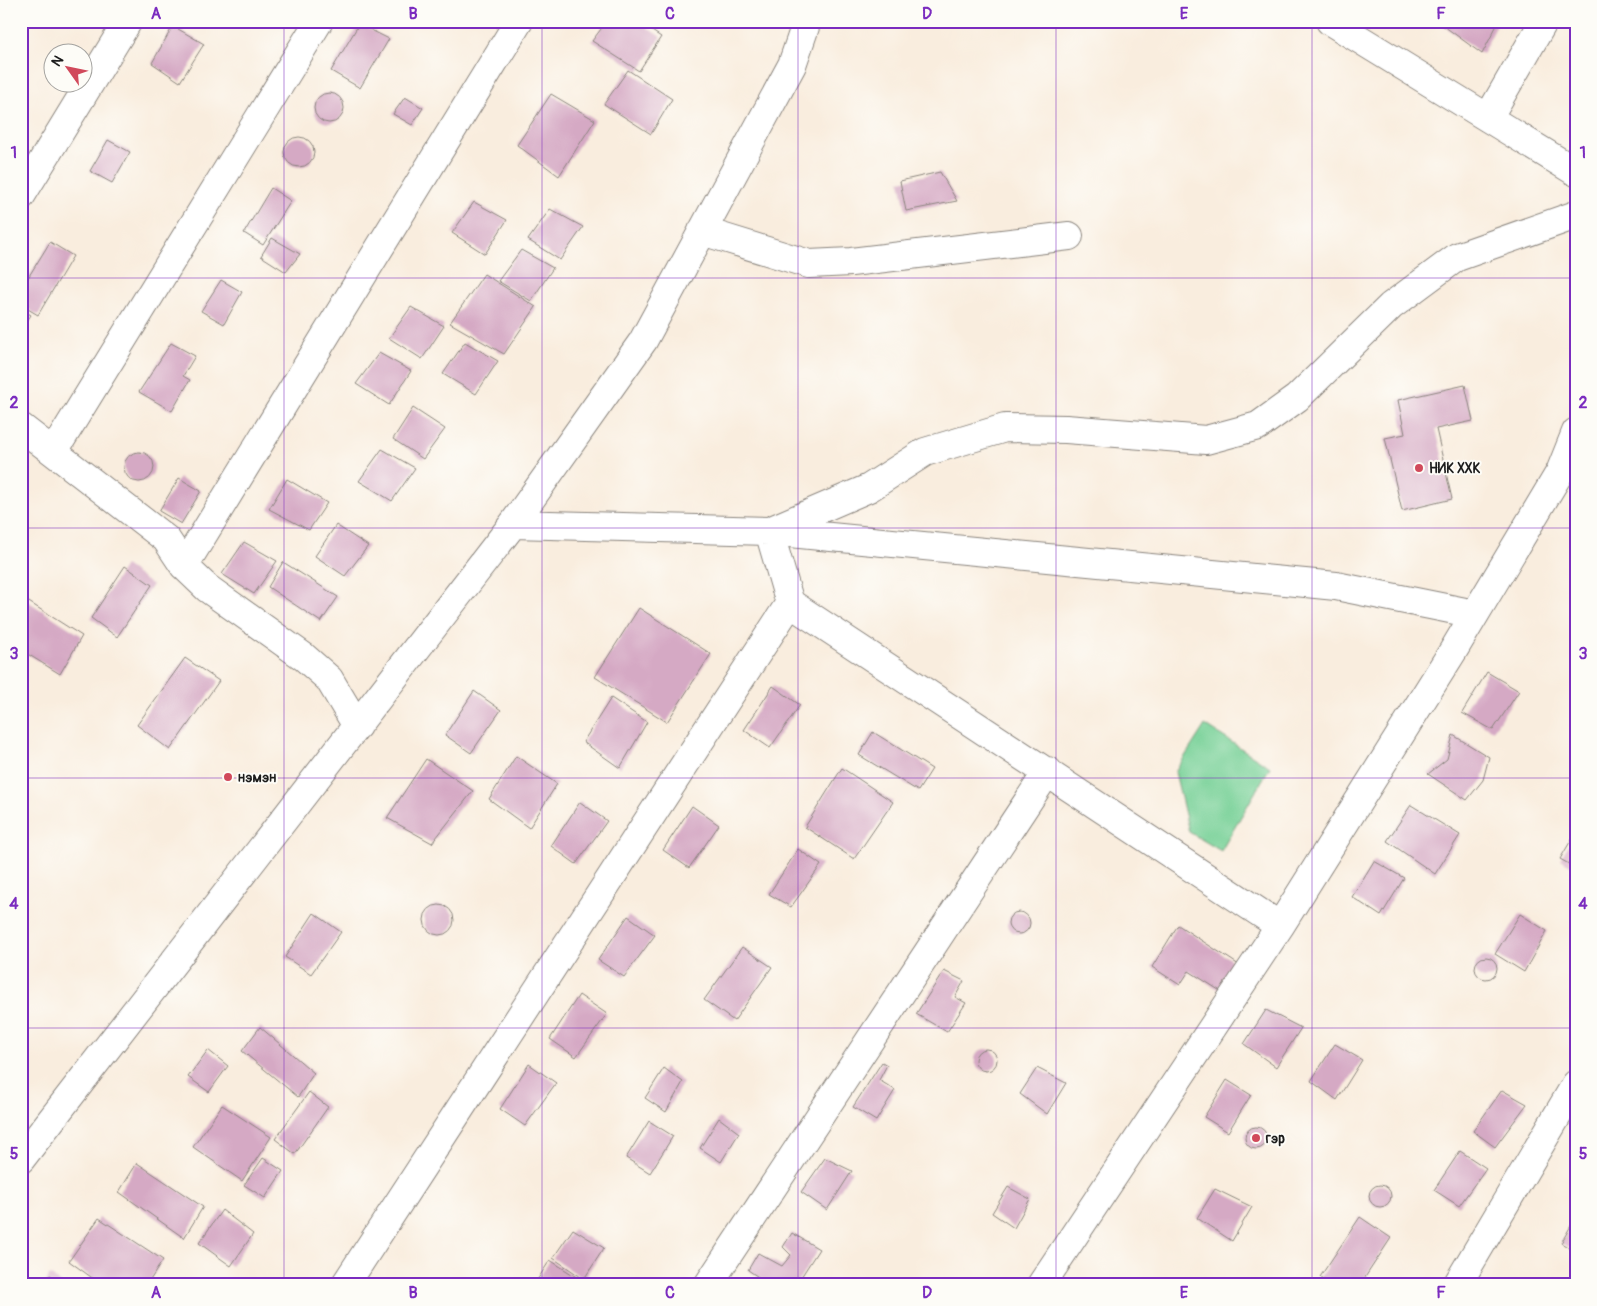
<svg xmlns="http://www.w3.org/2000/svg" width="1597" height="1306" viewBox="0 0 1597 1306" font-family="Pangolin,sans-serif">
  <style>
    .green { fill: #76d096; stroke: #497659 }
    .building { fill: #d5a9c4 }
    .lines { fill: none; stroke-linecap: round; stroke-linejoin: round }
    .minor-casing { stroke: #8a847d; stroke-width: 30 }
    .minor { stroke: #fff; stroke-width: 28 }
    .grid { fill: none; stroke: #7b2cbf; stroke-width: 1; stroke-opacity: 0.55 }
    .poi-dot { fill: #d1495b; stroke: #fdfcf7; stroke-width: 2 }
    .labels { text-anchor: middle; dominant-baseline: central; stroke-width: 4; stroke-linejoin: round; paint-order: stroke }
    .poi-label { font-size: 14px; font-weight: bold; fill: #1c1c1c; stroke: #fdfcf7; text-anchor: start }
    .neatline { fill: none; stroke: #7b2cbf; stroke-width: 2 }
    .grid-label { font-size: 16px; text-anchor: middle; font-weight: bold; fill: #7b2cbf }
  </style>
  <rect width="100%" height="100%" fill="#fdfcf7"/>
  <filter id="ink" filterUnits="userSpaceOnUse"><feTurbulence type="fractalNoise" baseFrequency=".02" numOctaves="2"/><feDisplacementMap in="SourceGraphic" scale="10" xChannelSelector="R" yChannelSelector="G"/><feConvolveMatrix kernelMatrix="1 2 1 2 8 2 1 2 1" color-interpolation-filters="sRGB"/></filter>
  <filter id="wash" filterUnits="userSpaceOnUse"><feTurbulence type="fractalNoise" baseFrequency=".0096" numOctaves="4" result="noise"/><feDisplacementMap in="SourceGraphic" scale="20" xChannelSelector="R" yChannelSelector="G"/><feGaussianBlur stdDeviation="1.12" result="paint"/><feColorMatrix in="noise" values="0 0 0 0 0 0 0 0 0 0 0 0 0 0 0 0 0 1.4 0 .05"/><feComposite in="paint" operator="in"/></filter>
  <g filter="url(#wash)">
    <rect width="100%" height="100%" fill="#f9edde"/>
    <path class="green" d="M1205,725L1270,767L1221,851L1189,832L1175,772Z"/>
    <g id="blocks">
      <path class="building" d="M607,21H637L661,37L639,71L592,41Z
        M1437,21H1499L1482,54Z
        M359,24L389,39L360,88L331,71Z
        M173,26L204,44L180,82L152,63Z
        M628,70L672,99L651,134L604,104Z
        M314 108a15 15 0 1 1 30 0a15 15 0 1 1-30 0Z
        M551,94L595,120L559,176L517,145Z
        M405,97L423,108L412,125L393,114Z
        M284 152a15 15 0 1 1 30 0a15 15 0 1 1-30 0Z
        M108,140L130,152L112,183L90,171Z
        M940,172L957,201L906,211L900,181Z
        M271,188L291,201L263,245L244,233Z
        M474,202L507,220L485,254L452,233Z
        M550,209L583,227L560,260L528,240Z
        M272,238L300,254L286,272L261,256Z
        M50,242L73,256L38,315L21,305V289Z
        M521,250L553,268L531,301L498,281Z
        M484,274L536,307L504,354L450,323Z
        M221,280L242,292L224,324L201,311Z
        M411,307L444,326L422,359L389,338Z
        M21,309L31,315L21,330Z
        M465,342L498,361L476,394L443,374Z
        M171,343L195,356L183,376L190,380L172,411L139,392Z
        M379,353L411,371L389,405L356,384Z
        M1465,385L1473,421L1436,429L1452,499L1402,511L1385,438L1405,434L1398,400Z
        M413,408L445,429L423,459L393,439Z
        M382,449L415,468L392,501L359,481Z
        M124 467a15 15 0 1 1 30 0a15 15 0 1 1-30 0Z
        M179,478L201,491L181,524L159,511Z
        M287,479L327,503L309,530L269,509Z
        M336,525L368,546L345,576L315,556Z
        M244,542L277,561L254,594L222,574Z
        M283,562L338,597L321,622L268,587Z
        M125,566L152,585L117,637L91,618Z
        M21,597L82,636L60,674L21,650Z
        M639,608L711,654L667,722L595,677Z
        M185,658L219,681L170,750L137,725Z
        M1487,672L1519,691L1493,730L1462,713Z
        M773,686L800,705L770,748L744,730Z
        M474,691L501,710L471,753L445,735Z
        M611,698L647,722L620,768L583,742Z
        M873,732L932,769L918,791L859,755Z
        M1453,735L1489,757L1483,780L1467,800L1428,774L1447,759Z
        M516,756L557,784L529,828L489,799Z
        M426,759L473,791L432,843L387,818Z
        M842,768L893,802L854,859L805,827Z
        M580,802L607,821L576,864L551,846Z
        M1411,805L1460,835L1435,874L1387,841Z
        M692,806L719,825L689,868L663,850Z
        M1576,832V868L1560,859Z
        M798,849L821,865L791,907L769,894Z
        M1374,861L1404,878L1381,916L1352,897Z
        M424 920a15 15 0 1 1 30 0a15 15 0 1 1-30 0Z
        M1008 923a11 11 0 1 1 22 0a11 11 0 1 1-22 0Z
        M314,913L341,932L311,974L285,957Z
        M1520,914L1547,931L1524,972L1495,954Z
        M628,916L655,935L624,977L598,960Z
        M1178,925L1239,965L1222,992L1189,971L1180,985L1152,967Z
        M742,947L772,967L734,1021L704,1000Z
        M1475 968a11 11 0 1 1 22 0a11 11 0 1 1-22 0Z
        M944,971L964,981L955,997L966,1003L947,1032L916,1014Z
        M579,995L607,1014L576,1057L550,1039Z
        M1266,1010L1301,1028L1276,1067L1244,1044Z
        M260,1027L314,1073L298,1097L242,1051Z
        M1335,1044L1362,1060L1337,1100L1311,1081Z
        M975 1060a11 11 0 1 1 22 0a11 11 0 1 1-22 0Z
        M208,1050L228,1066L209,1092L188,1077Z
        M882,1062L887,1065L879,1080L895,1090L876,1121L853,1107Z
        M529,1064L556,1083L525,1126L500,1109Z
        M664,1068L683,1082L666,1112L645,1098Z
        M1037,1068L1066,1083L1047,1114L1020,1094Z
        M1227,1080L1251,1095L1228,1132L1204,1117Z
        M1502,1090L1527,1104L1495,1147L1473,1131Z
        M309,1092L328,1107L295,1154L275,1139Z
        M222,1105L271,1137L242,1181L193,1147Z
        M719,1118L739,1133L721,1162L700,1148Z
        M649,1121L673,1136L650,1173L626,1158Z
        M1245 1138a11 11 0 1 1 22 0a11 11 0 1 1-22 0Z
        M1460,1151L1486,1168L1459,1206L1434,1190Z
        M263,1158L283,1171L265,1198L244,1185Z
        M825,1158L852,1171L827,1210L801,1192Z
        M137,1163L203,1207L184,1238L119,1192Z
        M1369 1196a11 11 0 1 1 22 0a11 11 0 1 1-22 0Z
        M1008,1187L1030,1199L1014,1228L992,1213Z
        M1215,1189L1252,1207L1232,1241L1197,1218Z
        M222,1210L253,1234L231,1266L199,1243Z
        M1360,1217L1391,1238L1360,1285H1331L1320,1277Z
        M1576,1217V1252L1561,1243Z
        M99,1218L163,1260L147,1285H102L69,1261Z
        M573,1229L604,1248L584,1279L553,1258Z
        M792,1233L819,1249L796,1285H770L748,1270L758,1253L782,1266L791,1255L783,1247Z
        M550,1260L578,1278L573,1285H534Z
        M50,1275L63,1285H44Z"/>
    </g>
  </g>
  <g filter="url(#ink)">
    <use href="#blocks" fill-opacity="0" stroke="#8a847d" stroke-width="1"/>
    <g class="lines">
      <g class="minor-casing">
        <path id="minor" d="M1330,21L1576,172
          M1488,118L1544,21
          M21,196L128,21
          M702,231L809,264L851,262L1069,236
          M21,427L166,539L184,566L207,588L304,657L329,679L357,726
          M54,451L319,21
          M513,524L769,531L869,488L925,452L1005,428L1066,429L1206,440L1258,426L1297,398L1391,306L1457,257L1576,215
          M184,566L519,21
          M1280,926L790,603L769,531L1336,586L1475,614
          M21,1159L513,524L643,341L792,65L807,21
          M345,1285L790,603
          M708,1285L1048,771
          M1041,1285L1280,926L1453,651L1560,472L1576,432
          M1457,1285L1576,1084"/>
      </g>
      <use href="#minor" class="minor"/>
    </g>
  </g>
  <path class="grid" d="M284,21V1285M542,21V1285M798,21V1285M1056,21V1285M1312,21V1285M21,278H1576M21,528H1576M21,778H1576M21,1028H1576"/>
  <g class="poi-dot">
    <circle cx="1419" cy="468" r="5"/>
    <circle cx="228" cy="777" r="5"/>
    <circle cx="1256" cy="1138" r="5"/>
  </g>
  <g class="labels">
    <g class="poi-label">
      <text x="1429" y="468">НИК ХХК</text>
      <text x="238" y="777">нэмэн</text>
      <text x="1266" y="1138">гэр</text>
    </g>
  </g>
  <rect width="1597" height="1306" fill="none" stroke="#fdfcf7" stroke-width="55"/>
  <g transform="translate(68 68) rotate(303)"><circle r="24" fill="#fdfcf7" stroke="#a3a29f"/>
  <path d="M0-4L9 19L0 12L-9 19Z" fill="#d1495b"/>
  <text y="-8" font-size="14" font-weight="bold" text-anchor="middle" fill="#1c1c1c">N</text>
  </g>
  <rect x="28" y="28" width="1542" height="1250" class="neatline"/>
  <g class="grid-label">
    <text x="156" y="19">A</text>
    <text x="413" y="19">B</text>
    <text x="670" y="19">C</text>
    <text x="927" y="19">D</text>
    <text x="1184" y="19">E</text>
    <text x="1441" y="19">F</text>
    <text x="14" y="158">1</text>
    <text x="1583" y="158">1</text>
    <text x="14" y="408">2</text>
    <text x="1583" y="408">2</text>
    <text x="14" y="659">3</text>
    <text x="1583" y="659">3</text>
    <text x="14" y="909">4</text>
    <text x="1583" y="909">4</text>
    <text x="14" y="1159">5</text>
    <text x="1583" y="1159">5</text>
    <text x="156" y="1298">A</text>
    <text x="413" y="1298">B</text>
    <text x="670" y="1298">C</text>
    <text x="927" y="1298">D</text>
    <text x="1184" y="1298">E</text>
    <text x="1441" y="1298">F</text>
  </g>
</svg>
